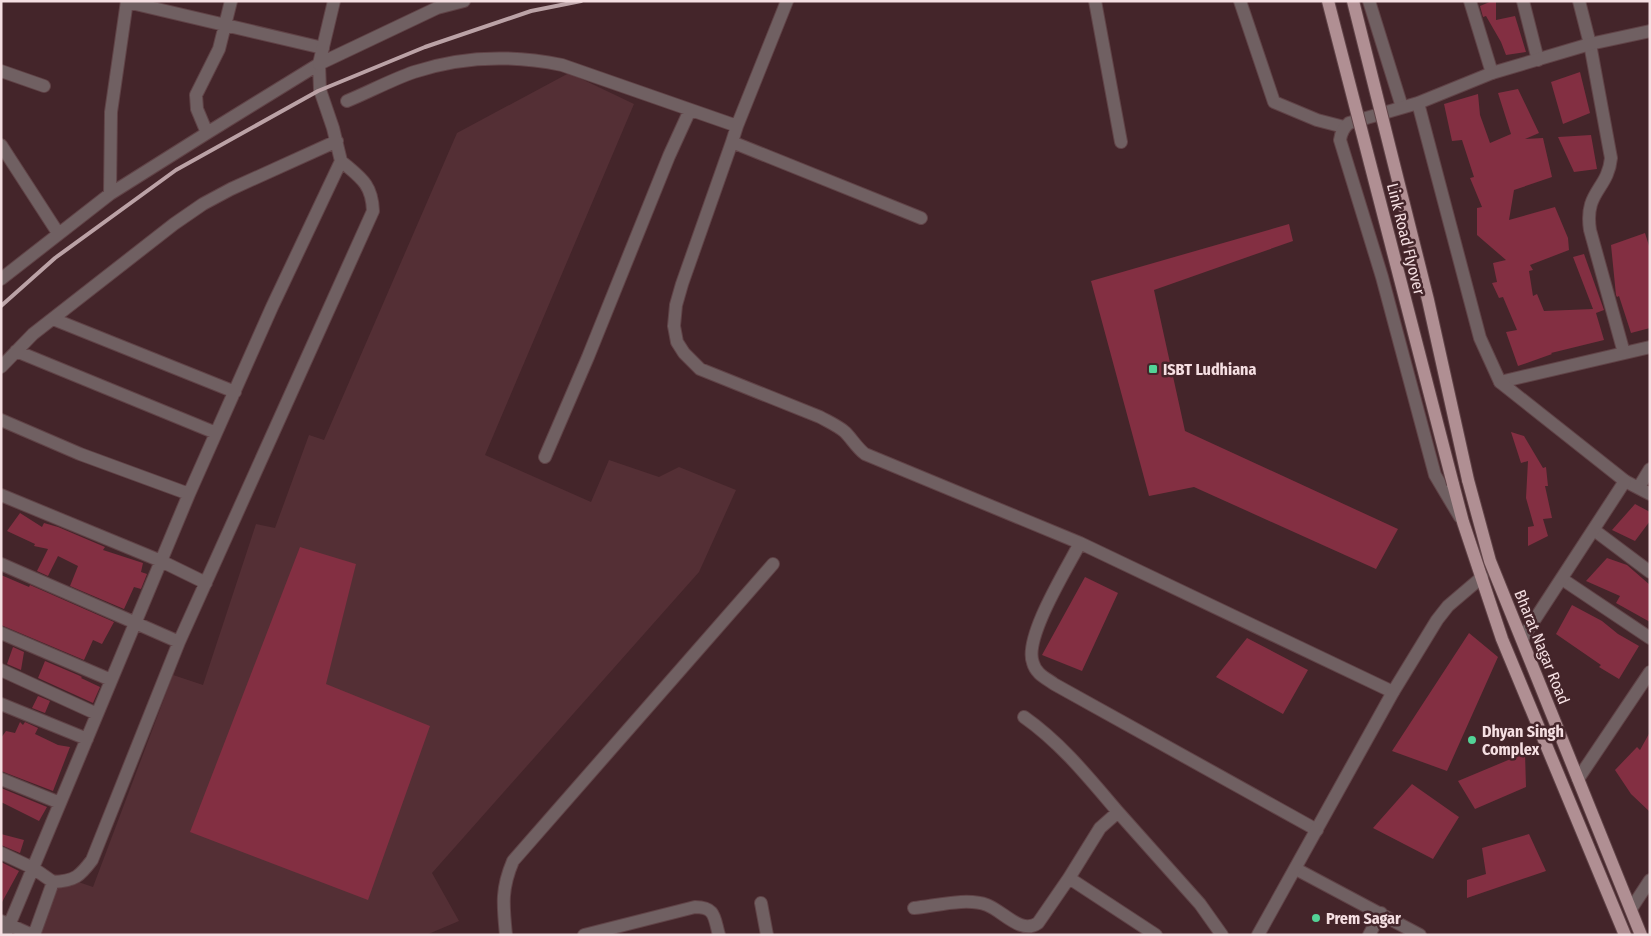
<svg xmlns="http://www.w3.org/2000/svg" width="1651" height="936" viewBox="0 0 1651 936" font-family="'Fira Sans Condensed',sans-serif">
  <style>
    .built { fill: #542f35 }
    .building { fill: #832f42 }
    .lines { fill: none; stroke-linecap: round; stroke-linejoin: round }
    .minor-casing { stroke: #604347; stroke-width: 14 }
    .tertiary-casing { stroke: #604347; stroke-width: 14 }
    .primary-casing { stroke: #604347; stroke-width: 14 }
    .minor { stroke: #706062; stroke-width: 12 }
    .tertiary { stroke: #706062; stroke-width: 12 }
    .primary { stroke: #b08f93; stroke-width: 12 }
    .rail { stroke: #bba2a6; stroke-width: 4 }
    .primary-bridge-casing { stroke: #604347; stroke-width: 14; stroke-linecap: butt }
    .primary-bridge { stroke: #b08f93; stroke-width: 12 }
    .poi-dot { fill: #53d397; stroke: #44252a; stroke-width: 2 }
    .labels { text-anchor: middle; dominant-baseline: central; stroke-width: 5; stroke-linejoin: round; paint-order: stroke }
    .street-label { font-size: 16px; fill: #f5dfe2; stroke: #44252a }
    .poi-label { font-size: 16px; font-weight: bold; fill: #f5dfe2; stroke: #44252a; text-anchor: start }
  </style>
  <rect width="100%" height="100%" fill="#44252a"/>
  <path class="built" d="M569,73L634,104L485,455L591,502L609,460L659,477L679,467L736,490L699,572L432,873L459,921L426,935H34L55,874L93,887L173,675L203,685L256,524L275,528L309,435L324,440L457,133Z"/>
  <path class="building" d="M1492,1H1496V20L1515,16L1526,52L1506,55L1501,42L1486,16L1483,17L1480,6Z
    M1580,72L1590,113L1563,124L1551,82Z
    M1518,89L1539,133L1525,139L1543,138L1552,177L1514,190L1509,220L1555,207L1568,238L1569,250L1530,265L1533,270L1529,271L1533,296L1537,294L1544,311L1593,309L1573,257L1584,254L1604,310L1596,313L1604,340L1551,353L1552,354L1518,366L1506,332L1517,330L1503,297L1499,298L1492,283L1497,282L1493,263L1506,260L1477,235V208L1482,207L1470,178L1474,177L1462,140L1452,141L1444,104L1478,94L1480,115L1490,143L1511,134L1498,93Z
    M1591,135L1597,169L1574,172L1558,137Z
    M1289,224L1293,241L1154,290L1185,431L1398,529L1376,569L1194,487L1149,496L1091,281Z
    M1645,233L1650,249V328L1631,333L1619,296L1617,297L1616,295L1611,245Z
    M1511,432L1524,436L1543,468L1546,467L1548,486H1545L1552,518L1543,519L1548,536L1528,546V527L1534,526L1526,498L1528,461L1521,463Z
    M1635,504L1650,512V521L1635,541L1612,530Z
    M20,513L42,527L44,523L58,527L105,547L103,550L143,563L141,572L147,574L141,589L134,587L124,609L70,586L78,566L58,556L48,576L37,571L48,549L34,546L35,544L7,531Z
    M300,547L356,564L326,684L430,726L368,900L190,832Z
    M1607,558L1627,565L1650,585V622L1616,603L1620,596L1586,581Z
    M1,575L29,587L30,585L114,622L102,644L93,640L84,660L1,625Z
    M1085,577L1118,593L1082,671L1042,655Z
    M1572,605L1602,621L1618,634L1639,646L1619,679L1599,667L1601,665L1556,634Z
    M1469,633L1498,657L1447,771L1392,751Z
    M1247,638L1308,670L1283,714L1216,677Z
    M13,647L24,652L21,670L7,664Z
    M45,661L78,675L82,677L81,678L100,687L93,703L38,678Z
    M38,696L50,701L45,713L32,708Z
    M20,722L23,725L25,722L38,728L35,734L58,745L70,747L53,791L1,771V738L6,731L15,733Z
    M1650,732V812L1631,794L1615,770L1637,747L1640,750Z
    M1525,753L1526,787L1475,809L1458,781Z
    M1412,784L1459,817L1433,859L1373,828Z
    M1,788L47,807L39,821L1,802Z
    M1,834L24,840L20,853L1,845Z
    M1529,834L1546,871L1467,898V880L1486,874L1482,848Z
    M1,862L19,871L1,904Z"/>
  <g class="lines">
    <g class="minor-casing">
      <path id="minor" d="M1095,1L1121,142
        M1240,1L1274,102L1317,120L1344,127
        M1369,1L1402,107
        M1470,1L1492,73
        M1523,1L1538,60
        M1579,1L1590,44L1611,158C1608,190 1584,191 1590,230L1624,353
        M127,2L323,48
        M1,71L44,86
        M347,101C369,92 391,80 414,72C462,56 513,55 562,65L737,126L732,142L921,218
        M737,126L787,1
        M207,133L197,109L196,95L219,49L231,1
        M732,142L682,284L676,305L674,326L677,342L684,353L700,369L820,417C829,422 838,426 845,432C852,439 857,448 865,454L1080,543C1068,567 1023,638 1033,663C1036,674 1046,678 1054,684L1317,830
        M1,145L58,233
        M110,194L111,112L127,1
        M1,279L110,194L207,133L319,64
        M53,319L235,392
        M16,351L216,433
        M1,367L33,334L174,224L203,204L231,189L337,141
        M1500,382L1650,347
        M1,420L80,454L189,494
        M545,457L588,357L669,156L690,110
        M1625,481L1650,494
        M1639,487L1650,469
        M1,495L161,561L206,583
        M1594,530L1650,572
        M1080,543L1393,692
        M1,564L179,642
        M1562,579L1650,638
        M1,633L111,680
        M1,670L97,714
        M1,704L87,739
        M1024,717C1061,743 1089,778 1118,812
        M1,779L60,803
        M1578,779L1650,672
        M1,853L33,868L53,882L34,935
        M1296,869L1420,935
        M53,882C75,881 80,876 92,860L179,642L373,211C372,184 361,178 341,161
        M761,903L767,935
        M914,908C935,906 967,897 987,905C1003,911 1021,935 1038,923L1069,878
        M1631,909L1650,880
        M1,921L32,935
        M5,935L189,494L272,307L341,161L333,128L320,90L319,64
        M506,935C503,905 501,889 513,861L773,564
        M584,935L695,907C716,907 714,918 719,935
        M1156,935L1069,878L1100,828L1118,812L1200,904L1222,935
        M1369,935L1381,913"/>
    </g>
    <g class="tertiary-casing">
      <path id="tertiary" d="M319,64L437,8L464,1
        M319,64L334,1
        M1418,103L1480,338L1500,382L1625,481L1522,639
        M1460,517L1435,475L1382,277L1340,140C1341,133 1343,128 1349,123L1418,103L1492,73L1590,44L1650,31
        M1258,935L1393,692L1437,620L1448,606L1482,577"/>
    </g>
    <g class="primary-casing">
      <path id="primary" d="M1468,480L1490,561L1641,935
        M1453,484L1463,522L1502,639L1625,935"/>
    </g>
    <use href="#minor" class="minor"/>
    <use href="#tertiary" class="tertiary"/>
    <use href="#primary" class="primary"/>
    <path class="rail" d="M1,306L55,258L176,170L318,91L425,47L531,11L581,1"/>
    <g class="primary-bridge-casing">
      <path id="primary-bridge" d="M1328,1L1453,484
        M1353,1L1428,300L1468,480"/>
    </g>
    <use href="#primary-bridge" class="primary-bridge"/>
  </g>
  <g class="poi-dot">
    <rect x="1148" y="364" width="10" height="10" rx="2.5"/>
    <circle cx="1472" cy="740" r="5"/>
    <circle cx="1316" cy="918" r="5"/>
  </g>
  <g class="labels">
    <g class="street-label">
      <text transform="translate(1406 239) rotate(76)">Link Road Flyover</text>
      <text transform="translate(1542 647) rotate(68)">Bharat Nagar Road</text>
    </g>
    <g class="poi-label">
      <text x="1163" y="369">ISBT Ludhiana</text>
      <text x="1482" y="731">Dhyan Singh<tspan x="1482" dy="18">Complex</tspan></text>
      <text x="1326" y="918">Prem Sagar</text>
    </g>
  </g>
  <rect width="1651" height="936" fill="none" stroke="#f5dfe2" stroke-width="5"/>
</svg>
